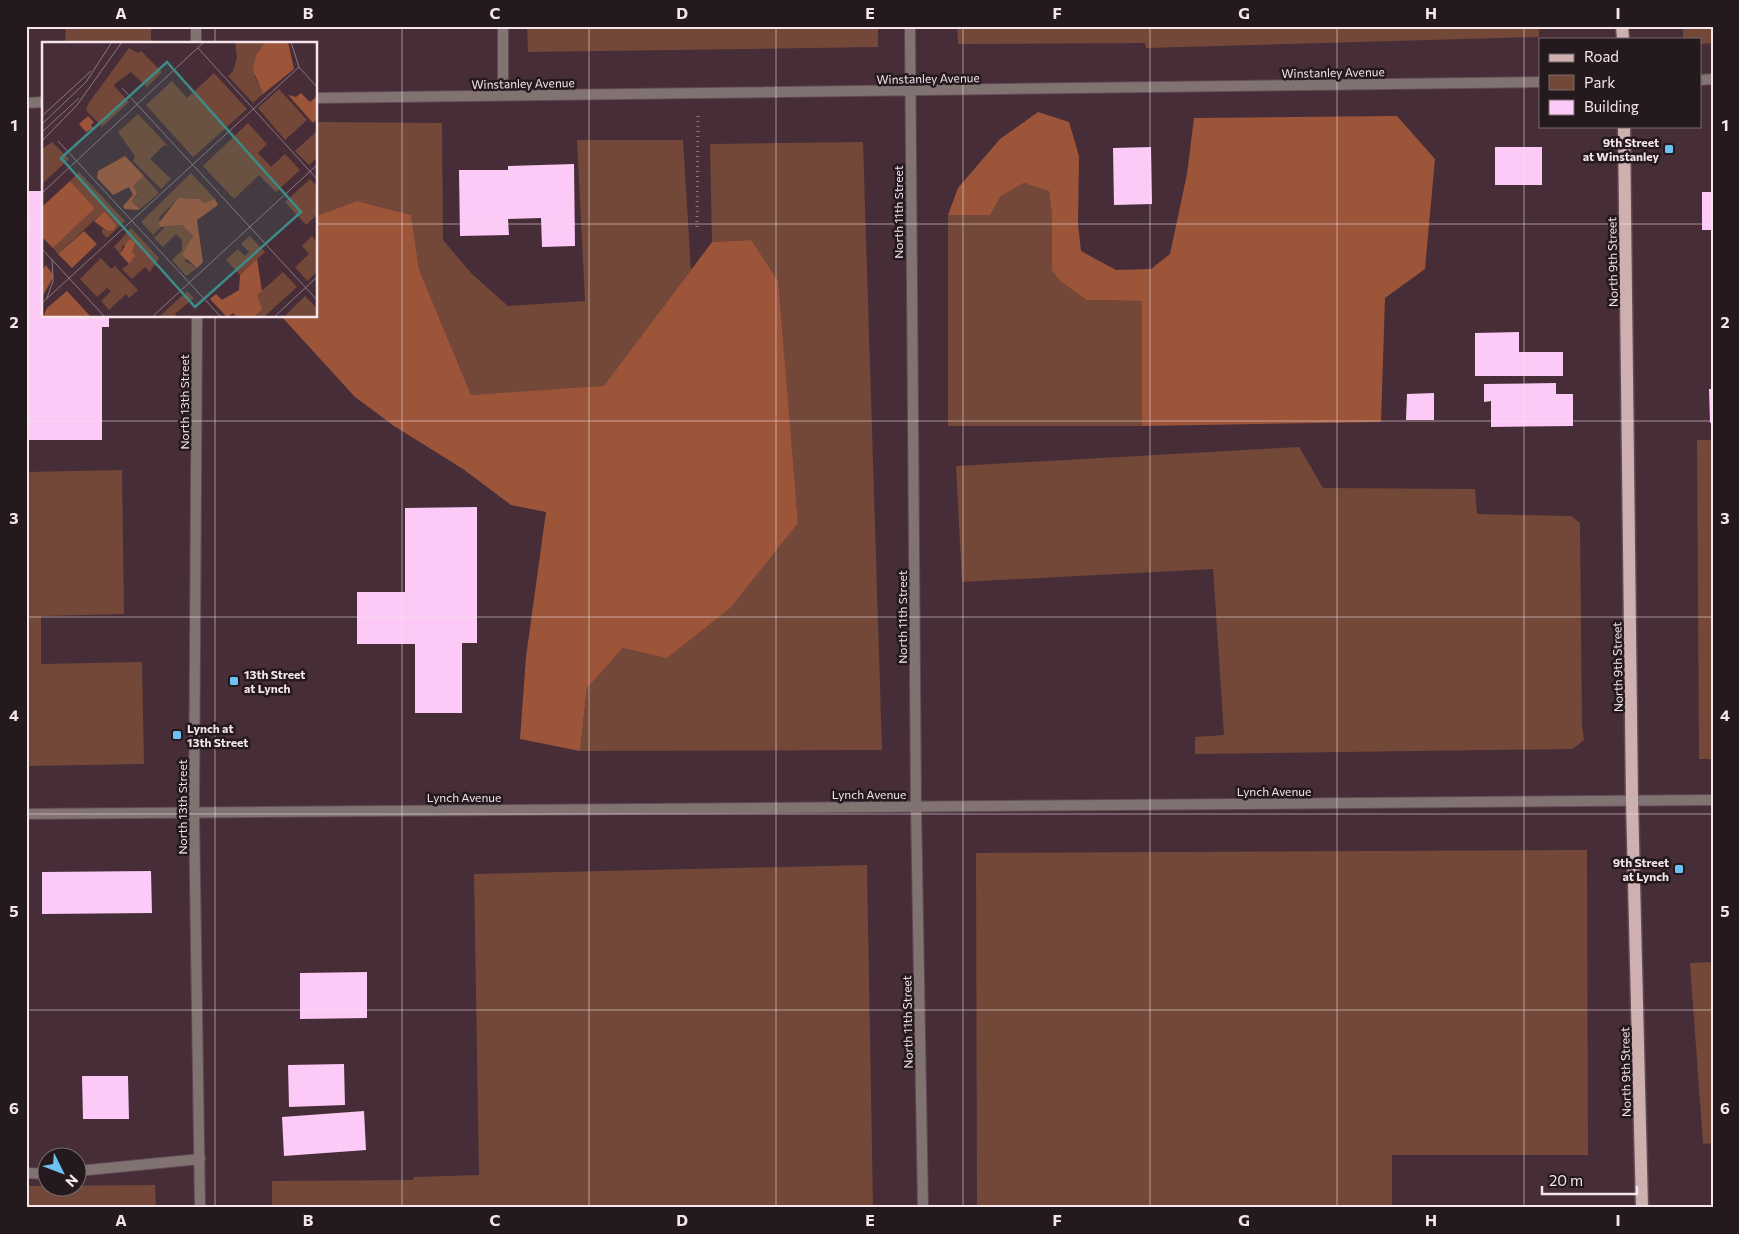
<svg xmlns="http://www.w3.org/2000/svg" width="1739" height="1234" viewBox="0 0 1739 1234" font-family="Commissioner,sans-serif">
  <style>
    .green { fill: #734838 }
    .forest { fill: #9d553a }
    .building { fill: #fdc9f7 }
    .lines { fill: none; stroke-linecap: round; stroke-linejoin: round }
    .service-casing { stroke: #624a54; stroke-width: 12 }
    .minor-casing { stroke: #624a54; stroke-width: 12 }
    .tertiary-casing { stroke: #624a54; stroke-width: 12 }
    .primary-casing { stroke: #624a54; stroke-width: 15 }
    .path { stroke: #8f7981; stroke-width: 3; stroke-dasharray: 1 4; stroke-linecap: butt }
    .service { stroke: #827373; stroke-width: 10 }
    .minor { stroke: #827373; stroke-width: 10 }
    .tertiary { stroke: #827373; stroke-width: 10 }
    .primary { stroke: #ceb0b1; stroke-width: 12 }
    .grid { fill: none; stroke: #f6e5eb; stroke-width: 1; stroke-opacity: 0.55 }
    .poi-dot { fill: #6ec2f3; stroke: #24191d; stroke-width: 2 }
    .labels { text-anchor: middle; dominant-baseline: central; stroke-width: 5; stroke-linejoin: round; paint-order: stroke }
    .street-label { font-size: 12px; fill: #f6e5eb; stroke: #24191d }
    .poi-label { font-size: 12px; font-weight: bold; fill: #f6e5eb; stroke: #24191d; text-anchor: end }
    .inset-road { fill: none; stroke: #8c777f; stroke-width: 1 }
    .view { fill: #3d8c87; fill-opacity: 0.15; stroke: #3d8c87; stroke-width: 2.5 }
    .inset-edge { fill: none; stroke: #f6e5eb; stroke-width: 2.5 }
    .neatline { fill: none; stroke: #f6e5eb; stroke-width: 2 }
    .grid-label { font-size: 16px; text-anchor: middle; font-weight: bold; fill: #f6e5eb }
  </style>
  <rect width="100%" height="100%" fill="#462d37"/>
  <path class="green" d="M66,26H151V42L123,44H65Z
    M527,26H878V47L528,52Z
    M957,26H1539V37L1146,48L1145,43L958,44Z
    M1683,26H1713V43L1700,44V39H1683Z
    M316,122L442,123L443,240L472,274L508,306L585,301L577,140H683L691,270L604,387L471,395L419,269L411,215L357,201L316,216Z
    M863,142L882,750L580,751L587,688L623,648L667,657L798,523L789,420L751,240L712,242L710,144Z
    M1024,183L1049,191L1052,215L1087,300L1142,301V426H948V215H990L1001,196Z
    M1697,440H1713V759H1699Z
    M1299,447L1323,488L1475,489L1477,514L1571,516L1580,523L1582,725L1584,740L1573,749L1195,754V737L1224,735L1213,569L962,582L956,466Z
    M122,470L124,614L41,616V664L142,662L144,764L26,766V472Z
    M1587,850L1588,1155H1392V1208H977L976,853Z
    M867,865L873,1208H272V1181L413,1180L414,1177L479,1175L474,874Z
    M1713,962V1143L1703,1144L1690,963Z
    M155,1185L156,1208H26V1186Z"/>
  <path class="forest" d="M1038,112L1069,122L1079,156L1078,224L1081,251L1116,270L1151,269L1170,254L1187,174L1194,118L1397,116L1435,159L1425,269L1385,298L1381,422L1142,426V301L1087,300L1059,280L1052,270V215L1049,191L1024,183L1001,196L990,215H948L958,188L1000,139Z
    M357,201L411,215L419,269L471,395L604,386L712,242L751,240L778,281L798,523L730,608L667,658L623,648L587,688L580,751L520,739L526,657L546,512L511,505L463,469L394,426L355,397L281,316H316V216Z"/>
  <path class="building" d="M1151,147L1152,204L1114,205L1113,148Z
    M1495,147H1542V185H1495Z
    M574,164L575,246L542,247L541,218L508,219L509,235L460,236L459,170H508V166Z
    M26,191H44V316H109V327H102V440H26Z
    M1702,192H1713V230H1702Z
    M1519,332V352H1563V376H1475V333Z
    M1556,383V394H1573V426L1491,427V401L1484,402V384Z
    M1709,389H1713V422L1710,423Z
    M1434,393V420H1406L1407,394Z
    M477,507V643H462V713H415V644H357V592H405V508Z
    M151,871L152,913L42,914V872Z
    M367,972V1018L300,1019V973Z
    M344,1064L345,1105L289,1107L288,1065Z
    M82,1076H128L129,1119H83Z
    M364,1111L366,1150L284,1156L282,1117Z"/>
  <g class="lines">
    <g class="service-casing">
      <path id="service" d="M503,26V95
        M78,1171L200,1159
        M26,1173L48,1174"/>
    </g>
    <g class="minor-casing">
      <path id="minor" d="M196,26V44
        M910,26L916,806L923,1208
        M1700,80L1713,79
        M316,98L1540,82
        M26,103L44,102
        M197,316L194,812L200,1208"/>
    </g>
    <g class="tertiary-casing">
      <path id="tertiary" d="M26,814L1713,800"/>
    </g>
    <g class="primary-casing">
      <path id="primary" d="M1622,26L1623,39
        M1624,126L1632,800L1642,1208"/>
    </g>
    <path class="path" d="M697,227L698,114"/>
    <use href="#service" class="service"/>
    <use href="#minor" class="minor"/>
    <use href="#tertiary" class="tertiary"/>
    <use href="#primary" class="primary"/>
  </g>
  <path class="grid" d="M215,26V44M402,26V1208M589,26V1208M776,26V1208M963,26V1208M1150,26V1208M1337,26V1208M1524,26V1208M26,224H44M316,224H1713M215,316V1208M26,421H1713M26,617H1713M26,814H1713M26,1010H1713"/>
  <g class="poi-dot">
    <rect x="1664" y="144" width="10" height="10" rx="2.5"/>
    <rect x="229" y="676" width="10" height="10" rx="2.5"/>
    <rect x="172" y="730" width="10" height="10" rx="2.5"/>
    <rect x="1674" y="864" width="10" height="10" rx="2.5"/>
  </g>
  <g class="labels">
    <g class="street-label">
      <text transform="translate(1333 72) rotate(-1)">Winstanley Avenue</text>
      <text transform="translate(928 78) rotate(-1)">Winstanley Avenue</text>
      <text transform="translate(523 83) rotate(-1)">Winstanley Avenue</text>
      <text transform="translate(898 212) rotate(-90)">North 11th Street</text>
      <text transform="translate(1612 262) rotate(-91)">North 9th Street</text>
      <text transform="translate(184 402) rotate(-90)">North 13th Street</text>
      <text transform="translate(902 617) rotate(-90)">North 11th Street</text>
      <text transform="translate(1617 667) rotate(-91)">North 9th Street</text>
      <text x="1274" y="791">Lynch Avenue</text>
      <text x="869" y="794">Lynch Avenue</text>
      <text x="464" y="797">Lynch Avenue</text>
      <text transform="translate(182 807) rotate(-90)">North 13th Street</text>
      <text transform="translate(907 1022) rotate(-91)">North 11th Street</text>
      <text transform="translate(1625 1072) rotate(-91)">North 9th Street</text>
    </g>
    <g class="poi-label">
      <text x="1659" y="142">9th Street<tspan x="1659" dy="14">at Winstanley</tspan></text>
      <text x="244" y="674" text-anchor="start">13th Street<tspan x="244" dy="14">at Lynch</tspan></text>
      <text x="187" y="728" text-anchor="start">Lynch at<tspan x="187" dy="14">13th Street</tspan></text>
      <text x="1669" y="862">9th Street<tspan x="1669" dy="14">at Lynch</tspan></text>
    </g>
  </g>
  <g transform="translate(42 42)">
    <rect width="275" height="275" fill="#462d37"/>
    <path d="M193,0H223L214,13L213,35L221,52L211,61L186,34L191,29L195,15ZM87,6L96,11L99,9L120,30L105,45L89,30L74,41L72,44L87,60L60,85L44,68L46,62ZM172,31L205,67L151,115L104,63L130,39L145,56ZM237,47L265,78L243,98L216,66ZM96,72L126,104L122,103L108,117L129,137L119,147L91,119L93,114L76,90ZM206,81L225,102L216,111L229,125L243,112L258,128L234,150L217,133L192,157L161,124ZM275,89V116L267,123L253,109ZM10,100L27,117L0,142V107ZM37,130L83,179L65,196L60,191V187L65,189L62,169L16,212L11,206L53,166L28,139ZM149,131L173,157L161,161L158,157L136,156L117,176L119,185L111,193L99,180ZM102,134L117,151L98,167L88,160L95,154L91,144ZM268,137L275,144V173L264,183L243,160ZM140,183L151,194L143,219L155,226L144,234L130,218L140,208V198L134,192L121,205L112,196L123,185ZM89,186L117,216L108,230L103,225L90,237L80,227L87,222L90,207L81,203L78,212L72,205ZM208,194L223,210L198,233L184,218L196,207L203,214L207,210L199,202ZM270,194L275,200V230L265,239L253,225L267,212L260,204ZM59,216L69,227L73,224L96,248L87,256L84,252L67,268L59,259L69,249L65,246L55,255L38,237ZM241,230L255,245L222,275H212L215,273V253ZM145,249L152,256L133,272L134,275H117ZM263,254L275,266V275H242Z" fill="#734838"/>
    <path d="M223,0H246L252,27L221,52L211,28L214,13ZM259,51L268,60L275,54V77L271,81L246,53L254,55ZM46,74L52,80L49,83L51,86L44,90L37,82ZM83,114L102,134L91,144L95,152L89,160L98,167L95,168L83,167L81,164L91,153L87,145L71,153L55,136L56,129ZM28,139L53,166L11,206L0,195V165ZM136,156L158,157L161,161L173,157L176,163L155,178L161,220L155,226L140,213L151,194L140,183L119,185L116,182ZM62,169L74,183L72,188L65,189L52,179ZM42,189L55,202L30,226L16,212ZM87,197L93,200L90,210L93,214L87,222L78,212ZM215,217L220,249L215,253L220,267L212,275H195L191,271L185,275L168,257L174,252L180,258L197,248L198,233ZM4,223L12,234L0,255V228ZM25,249L49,275H1L5,266Z" fill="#9d553a"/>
    <path class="inset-road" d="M249,0L257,25L275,45M156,6L275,137M80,46L275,258M0,74L49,29M0,82L44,40L70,0M0,90L37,56M0,99L35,63L80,0M16,99L179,275M0,151L162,0M0,207L63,275M5,256L11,239L10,217M0,261L257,25M110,275L275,123M232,275L275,235"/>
    <path class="view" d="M125,20L259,170L153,265L19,116Z"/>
    <rect width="275" height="275" class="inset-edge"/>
  </g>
  <rect width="1739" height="1234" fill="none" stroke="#24191d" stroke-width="55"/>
  <rect x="1539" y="38" width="162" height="90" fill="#24191d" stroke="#786b6f"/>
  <rect x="1549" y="54" width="25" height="8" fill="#ceb0b1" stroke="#786b6f"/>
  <text x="1584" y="62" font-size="15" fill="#f6e5eb">Road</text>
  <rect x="1549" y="75" width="25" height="15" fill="#734838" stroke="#786b6f"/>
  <text x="1584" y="88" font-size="15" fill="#f6e5eb">Park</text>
  <rect x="1549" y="100" width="25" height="15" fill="#fdc9f7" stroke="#786b6f"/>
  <text x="1584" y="112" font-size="15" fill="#f6e5eb">Building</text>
  <g transform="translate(62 1172) rotate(132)"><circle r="24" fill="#24191d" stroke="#786b6f"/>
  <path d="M0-4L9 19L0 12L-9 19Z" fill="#6ec2f3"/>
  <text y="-8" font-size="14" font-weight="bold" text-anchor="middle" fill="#f6e5eb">N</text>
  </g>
  <path d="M1542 1186v8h95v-8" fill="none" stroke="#f6e5eb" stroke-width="2.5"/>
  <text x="1549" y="1186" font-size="15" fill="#f6e5eb" stroke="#24191d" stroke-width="4" paint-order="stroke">20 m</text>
  <rect x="28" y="28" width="1684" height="1178" class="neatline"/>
  <g class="grid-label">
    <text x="121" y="19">A</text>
    <text x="308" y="19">B</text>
    <text x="495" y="19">C</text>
    <text x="682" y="19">D</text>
    <text x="870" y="19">E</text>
    <text x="1057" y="19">F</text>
    <text x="1244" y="19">G</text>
    <text x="1431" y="19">H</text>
    <text x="1618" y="19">I</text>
    <text x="14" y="131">1</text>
    <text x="1725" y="131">1</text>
    <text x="14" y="328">2</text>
    <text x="1725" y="328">2</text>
    <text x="14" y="524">3</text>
    <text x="1725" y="524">3</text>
    <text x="14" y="721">4</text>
    <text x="1725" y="721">4</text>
    <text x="14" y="917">5</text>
    <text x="1725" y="917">5</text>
    <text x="14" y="1114">6</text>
    <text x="1725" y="1114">6</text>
    <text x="121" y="1226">A</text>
    <text x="308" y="1226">B</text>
    <text x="495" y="1226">C</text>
    <text x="682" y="1226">D</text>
    <text x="870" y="1226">E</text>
    <text x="1057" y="1226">F</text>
    <text x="1244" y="1226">G</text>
    <text x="1431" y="1226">H</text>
    <text x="1618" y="1226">I</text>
  </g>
</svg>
